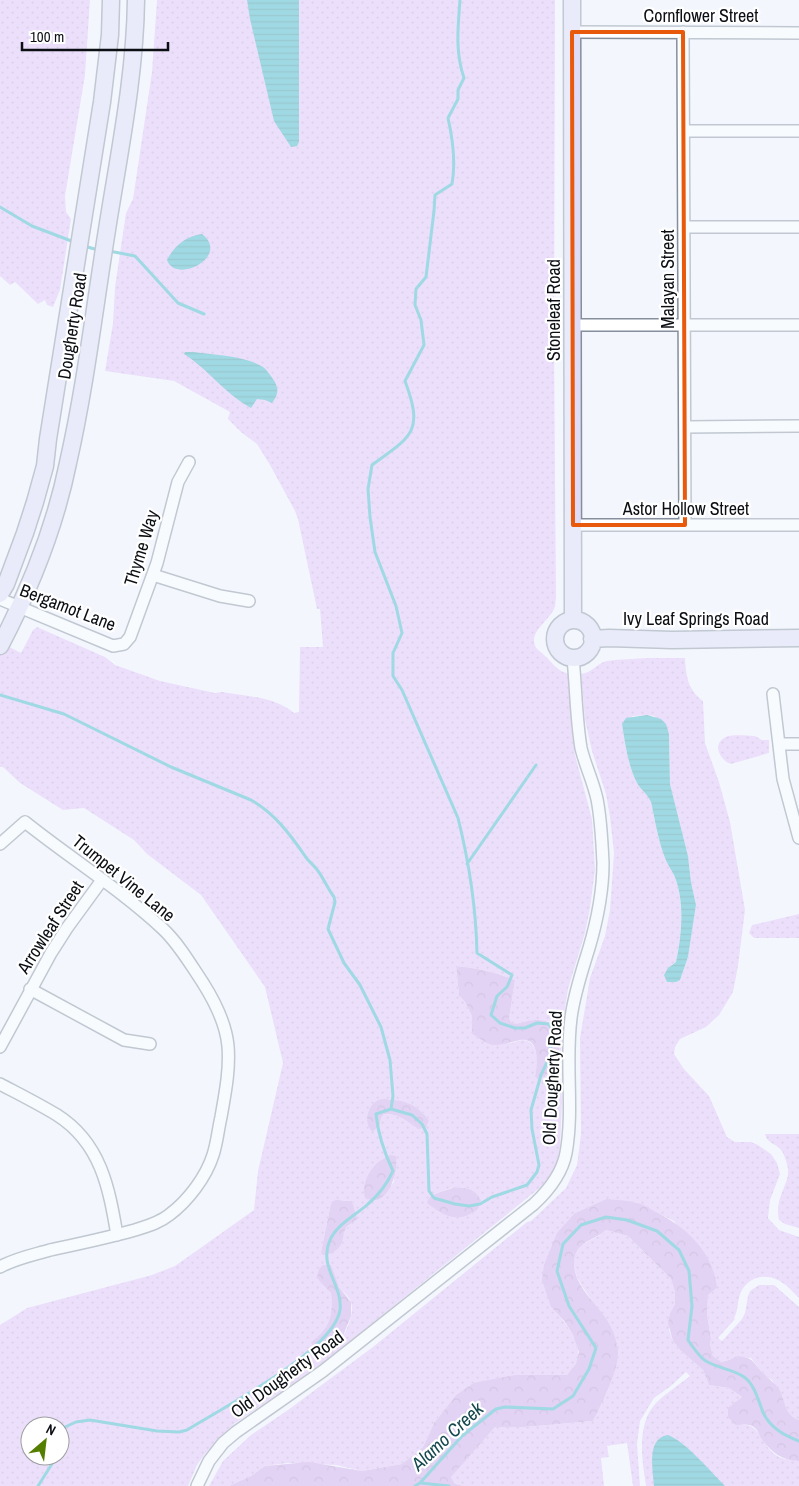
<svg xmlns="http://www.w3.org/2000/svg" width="799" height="1486" viewBox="0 0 799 1486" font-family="'Archivo Narrow',sans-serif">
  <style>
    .grass { fill: url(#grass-dots); fill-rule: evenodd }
    .forest { fill: url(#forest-crowns) }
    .water { fill: url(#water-rules) }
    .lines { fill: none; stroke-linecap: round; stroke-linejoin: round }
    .stream { stroke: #3bb3c3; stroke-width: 3 }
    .street-casing { stroke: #858e9c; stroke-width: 14 }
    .secondary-casing { stroke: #858e9c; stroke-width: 19 }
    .street { stroke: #fff; stroke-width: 11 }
    .secondary { stroke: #dedcf7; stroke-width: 16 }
    .marked { fill: none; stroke: #e8590c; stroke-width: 4; stroke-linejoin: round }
    .labels { text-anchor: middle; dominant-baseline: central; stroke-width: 4.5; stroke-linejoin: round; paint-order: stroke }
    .street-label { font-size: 18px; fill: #0b0e13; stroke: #fff }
    .water-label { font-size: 19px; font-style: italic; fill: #14484e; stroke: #fff }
  </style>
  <defs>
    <pattern id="grass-dots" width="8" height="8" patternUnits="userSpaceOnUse" patternTransform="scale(1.25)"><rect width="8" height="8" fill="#e4c1f8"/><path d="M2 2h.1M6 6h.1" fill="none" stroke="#c2a5d4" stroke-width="1.8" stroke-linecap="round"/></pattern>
    <pattern id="forest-crowns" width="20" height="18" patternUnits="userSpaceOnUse" patternTransform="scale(1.25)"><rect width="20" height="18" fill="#cfa4e8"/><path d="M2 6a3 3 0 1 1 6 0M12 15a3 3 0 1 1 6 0" fill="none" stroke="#b08cc6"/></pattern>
    <pattern id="water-rules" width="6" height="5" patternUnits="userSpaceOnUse" patternTransform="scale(1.25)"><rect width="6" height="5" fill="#3bb3c3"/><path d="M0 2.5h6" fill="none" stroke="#30909d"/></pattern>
  </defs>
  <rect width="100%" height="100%" fill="#f3f7fd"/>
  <path class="grass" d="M0,0H90L85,75L65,196L66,212L71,219L60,290L53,307L47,305L45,300L38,304L15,282L10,285L0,276Z
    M157,0H555L554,346L556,598C555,602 556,606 554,609C548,622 526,634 537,649C539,651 541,652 543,654C553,663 556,671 570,674L571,725L575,755L592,819L595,870L590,908L585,933L568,989L563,1021L560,1073L562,1101L560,1147L556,1166L547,1182L328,1359L234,1424L204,1455L197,1465L188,1486H0V1325L27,1308L152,1275L175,1266L254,1210L258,1171L283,1063L265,987L201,895L147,854L134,840L84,808L63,810L20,783L3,767H0V642L21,653L33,630L37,627L105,657L115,665L160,681L215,693L222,692C245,696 276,697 294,713L299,712L300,647H323L320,609H317L298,519L295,511L270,465L257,444L241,432L228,419L230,412L174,381L105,371L113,323L115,287L126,213L133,199L152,72ZM456,966C476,968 497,972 515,980L509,1019L512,1023L522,1024L532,1020L548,1021L554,1027L558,1040L557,1056L545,1077H535C537,1065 541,1042 523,1040C518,1040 513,1044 507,1043C496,1042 484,1037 472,1034V1016L465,1002L459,995ZM386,1099C406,1102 415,1103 429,1120L416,1127C406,1118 398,1114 384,1114L381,1118L380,1125L373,1132ZM391,1155L394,1182L384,1194L375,1200L366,1181L374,1166ZM454,1187C467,1188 475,1188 481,1200L428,1199L437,1193ZM342,1200L352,1201L356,1219L321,1252L330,1208ZM331,1265C333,1273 335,1281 339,1287C343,1292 349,1296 351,1302C355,1314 345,1337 336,1345C332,1348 327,1351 323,1354L311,1342C330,1328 333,1316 331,1293L321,1283ZM30,1426H60V1456H30Z
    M649,658H685C686,676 688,690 703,701L705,743L719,782L730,822L745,910L738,966L733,992L719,1015L706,1027L680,1039L675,1047L674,1054L684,1069L709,1096L727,1137L735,1142H751L758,1145L771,1154L777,1163L780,1174L770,1200L768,1218L779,1230L799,1237V1298C793,1292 786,1284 778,1280C765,1273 748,1277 741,1292C737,1300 739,1309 734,1318L735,1319L718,1338L722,1341L742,1319L745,1313L748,1296L750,1291L759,1285H774L799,1307V1420L789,1415L784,1406L783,1397L772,1380L764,1375L751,1358L737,1356L729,1360L720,1362L713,1356L710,1344L711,1339L707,1314L708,1295L717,1288L674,1221L637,1203L606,1199L575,1213L551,1307C563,1320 584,1342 577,1363C575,1367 570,1372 567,1375L473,1383L456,1395L434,1423L423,1447L402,1464L362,1471L336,1465L288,1463L265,1466L251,1476L229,1486H209L223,1461L251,1435L288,1410L373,1347L527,1222L531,1221L566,1188L577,1165L581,1134L580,1038L590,978L605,936L610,910L614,853L610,817L606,794L592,751L585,720L581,674C592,673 597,663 607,661C621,659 635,659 649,658ZM647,715L654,716L669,734L670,784L688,856L691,882L696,905L688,957L680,980L671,965L676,962C682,934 685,902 674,875C671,869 667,864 665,858C658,840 655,820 651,802C648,793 641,790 637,783C628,765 625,744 622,725L633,716Z
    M755,736L762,740H769V753L731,764C719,760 712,743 726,737C734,734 747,736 755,736Z
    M799,914V938H754L749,933L752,925Z
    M765,1134H799V1228L785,1224L779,1220C774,1197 790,1184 788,1169C787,1164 785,1155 781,1150C776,1143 767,1144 765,1134Z
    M606,1230L628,1236L671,1279L675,1292V1304L670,1313L669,1330L673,1341L680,1350L703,1370L709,1385L729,1388L742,1397L729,1408L742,1425C759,1423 761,1443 773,1453C780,1459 790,1460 799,1461V1486H646C642,1460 636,1424 656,1403C666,1393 679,1385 690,1376L686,1372L671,1386L654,1398L640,1421L637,1444L640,1486H633L627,1443L607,1446L609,1457L601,1458L604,1486H465L459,1485L452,1481L451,1477L455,1471L495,1427H525L593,1421C598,1411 612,1385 612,1375C611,1368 608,1360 606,1353C602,1339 598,1313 592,1301C584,1288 570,1273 575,1256C579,1241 597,1240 606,1230Z"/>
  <path class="forest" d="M456,966C476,968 496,972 515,980L509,1019L512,1023C523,1025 526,1020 535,1020C539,1020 546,1020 550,1023C558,1029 562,1047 557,1056C554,1063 549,1070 545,1077H535C537,1065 541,1037 520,1040C511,1042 503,1045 493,1045C486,1044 478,1037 472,1034V1016L465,1002L459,995Z
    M386,1099C406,1101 415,1103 429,1120L426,1127L419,1129C405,1121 402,1114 384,1114L381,1118L380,1125L373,1132C363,1125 367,1106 377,1101C380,1099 383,1099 386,1099Z
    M390,1155L396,1156C398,1170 391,1199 374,1200C371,1200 368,1199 366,1199C360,1189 368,1172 376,1164C380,1160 386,1158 390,1155Z
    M454,1187C467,1188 475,1188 481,1200L477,1210C456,1224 445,1216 427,1203C430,1192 445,1192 454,1187Z
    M606,1199C616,1200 627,1200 637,1203C643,1204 649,1208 654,1211C686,1227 713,1251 717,1288L708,1295L707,1314L711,1339L710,1344L713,1356L721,1362L729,1360L737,1356C755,1357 753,1364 765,1375C770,1380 775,1383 779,1389C787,1402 782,1413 799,1420V1461C781,1460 771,1452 761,1438C759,1435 758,1430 755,1428C750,1423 742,1425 736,1425L728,1417V1408L742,1397L729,1388L709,1385L703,1370L680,1350L673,1341L668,1323L670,1313L675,1304V1292L671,1279L628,1236L606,1230C597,1239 579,1241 575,1256C569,1280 593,1300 605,1317C612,1327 617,1340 618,1352C619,1369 601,1406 593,1421L525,1427H495L451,1477C453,1484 458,1485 465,1486H229L251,1476L265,1466L309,1462L362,1471L402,1464L423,1447L434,1423L456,1395L473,1383L516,1375H567L576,1364L579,1352L573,1335L565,1322L551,1307L542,1280L544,1265L557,1233L575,1213Z
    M336,1200L352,1201L357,1219C353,1223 347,1225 345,1230C343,1234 344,1234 343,1238C341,1249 333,1254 323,1255L321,1252L330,1208L332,1202Z
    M323,1265H331L339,1287L351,1302V1316L343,1336L337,1345L323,1354L315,1353L311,1342C330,1328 333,1316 331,1293L321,1283L317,1277L319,1269Z"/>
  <path class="water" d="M247,0H299V142L297,146L291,147L274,121L250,19Z
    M202,234C231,256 176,285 167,260C174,246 186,236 202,234Z
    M185,352H194C214,355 247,356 263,367C267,370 270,375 273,379C279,388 279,394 272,403L265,400L257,399L251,408C224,393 209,370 184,354Z
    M647,715L661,719L666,724L669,734L670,784L688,856L691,882L696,905L688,957L680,980L676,982H667L664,975L668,968L676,962C682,934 685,901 674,875C671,869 667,864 665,858C658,840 655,820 651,802C647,793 641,790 637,783C628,765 625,744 622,724L626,718Z
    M668,1435C685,1441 712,1473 725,1486H654C653,1470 646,1438 668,1435Z"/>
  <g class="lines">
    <path class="stream" d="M0,207L32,226L74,242
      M84,246L98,250
      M109,251L135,256L178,303L204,314
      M0,695L64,714L171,767L251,800C274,813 290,834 305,856C308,861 314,865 318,871C324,879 328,889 334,897L335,902L328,929L344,963L360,985L381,1027L390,1060L393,1096L391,1109
      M467,864L536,765
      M60,1451L65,1427L76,1422L90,1420L157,1431L179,1432L187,1430C222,1408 334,1351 340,1310C343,1285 318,1267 330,1240C337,1224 356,1215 368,1204C380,1194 387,1184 393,1171C384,1152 378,1135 376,1114L391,1109L412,1115L422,1124L427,1134L429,1191L434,1198L455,1204L469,1206L480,1204L492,1197L527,1185L537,1172L539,1165L532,1129L531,1110L541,1075L549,1058L553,1031L549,1024L537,1023L525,1028H515L500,1023L491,1015L497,996L507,987L512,975L477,953C476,908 469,862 458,818L402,690L393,676V653L402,633L396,606L375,552L370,517L368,489L372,465C412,436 424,432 405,381L424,345L421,320L415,305L416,289L426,277L434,211L435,195L452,184C456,162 453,140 448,118L458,99V90L464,78C455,52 458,27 460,0
      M421,1483L449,1486
      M38,1486L57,1456
      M415,1486L420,1483L462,1436L496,1409L505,1407L553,1409L573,1396L589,1369L596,1348L569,1306L557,1271L563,1244L581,1225L606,1217L627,1220L657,1231L679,1250L689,1271L692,1306L688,1340C692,1346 697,1353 702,1358C712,1368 732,1368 744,1377C753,1383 757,1396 761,1407C766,1424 782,1435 799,1441"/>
    <g class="street-casing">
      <path id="street" d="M572,32L799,33
        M683,32L685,525
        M684,131H799
        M684,227H799
        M573,325H799
        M685,427L799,426
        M573,525H799
        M153,575L220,596L249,601
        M0,599L113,646L124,644L130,637L157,563L178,482L189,462
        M773,694L783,779L799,838
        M779,744H799
        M0,844L25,822C70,858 120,889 163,929C179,944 191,965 203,983C215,1002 226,1024 228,1046C230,1070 225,1094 221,1117C218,1130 217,1143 213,1155C206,1177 188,1201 169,1215C159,1223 147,1226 135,1230C107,1238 78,1244 50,1250C33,1255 16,1258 0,1267
        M30,989L124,1040L150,1044
        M0,1047L51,953L67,928L102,880
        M0,1084C19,1094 39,1104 57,1115C101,1143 109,1188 117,1235
        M197,1486L209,1461L223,1443L236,1432L323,1371L534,1204C549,1190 562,1174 566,1153C574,1109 565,1063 571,1018C574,994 582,971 589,948C597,921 603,891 603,863C602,842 601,819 597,799C593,781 585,765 581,748C576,718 576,688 573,658"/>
    </g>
    <g class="secondary-casing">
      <path id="secondary" d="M572,0L573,620
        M0,594L6,584L25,533L35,502L45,466L48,439L102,102L110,35L111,0
        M555 639a19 19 0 1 1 38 0a19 19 0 1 1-38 0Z
        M592,639L609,638L672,640L799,638
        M0,646C30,589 55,527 68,463C85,388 94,312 106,236C118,158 135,79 136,0"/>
    </g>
    <use href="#street" class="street"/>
    <use href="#secondary" class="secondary"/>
  </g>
  <path d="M0 0H799V1486H0ZM572,32H683L685,525H573Z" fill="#f3f7fd" fill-opacity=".55" fill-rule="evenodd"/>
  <path class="marked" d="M572,32H683L685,525H573Z"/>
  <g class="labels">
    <g class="street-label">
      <text x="701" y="15">Cornflower Street</text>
      <text transform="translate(667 279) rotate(-90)">Malayan Street</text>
      <text transform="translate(553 310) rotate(-90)">Stoneleaf Road</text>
      <text transform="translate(72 326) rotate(-81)">Dougherty Road</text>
      <text x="686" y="508">Astor Hollow Street</text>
      <text transform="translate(141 548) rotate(-73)">Thyme Way</text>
      <text transform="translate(68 607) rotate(21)">Bergamot Lane</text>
      <text x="696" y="618">Ivy Leaf Springs Road</text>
      <text transform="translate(124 878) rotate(39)">Trumpet Vine Lane</text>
      <text transform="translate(50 927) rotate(-57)">Arrowleaf Street</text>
      <text transform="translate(552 1078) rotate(-87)">Old Dougherty Road</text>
      <text transform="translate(287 1374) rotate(-36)">Old Dougherty Road</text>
    </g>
    <g class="water-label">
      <text transform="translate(447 1436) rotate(-43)">Alamo Creek</text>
    </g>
  </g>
  <g transform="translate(45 1441) rotate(28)"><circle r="24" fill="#ffffff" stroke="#9d9fa1"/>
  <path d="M0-4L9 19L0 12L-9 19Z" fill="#557e00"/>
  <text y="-8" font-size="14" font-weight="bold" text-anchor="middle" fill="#0b0e13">N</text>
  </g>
  <path d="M22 42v8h146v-8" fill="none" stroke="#0b0e13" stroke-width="2.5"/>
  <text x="30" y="42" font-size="15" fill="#0b0e13" stroke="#ffffff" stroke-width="4" paint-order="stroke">100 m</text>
</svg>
